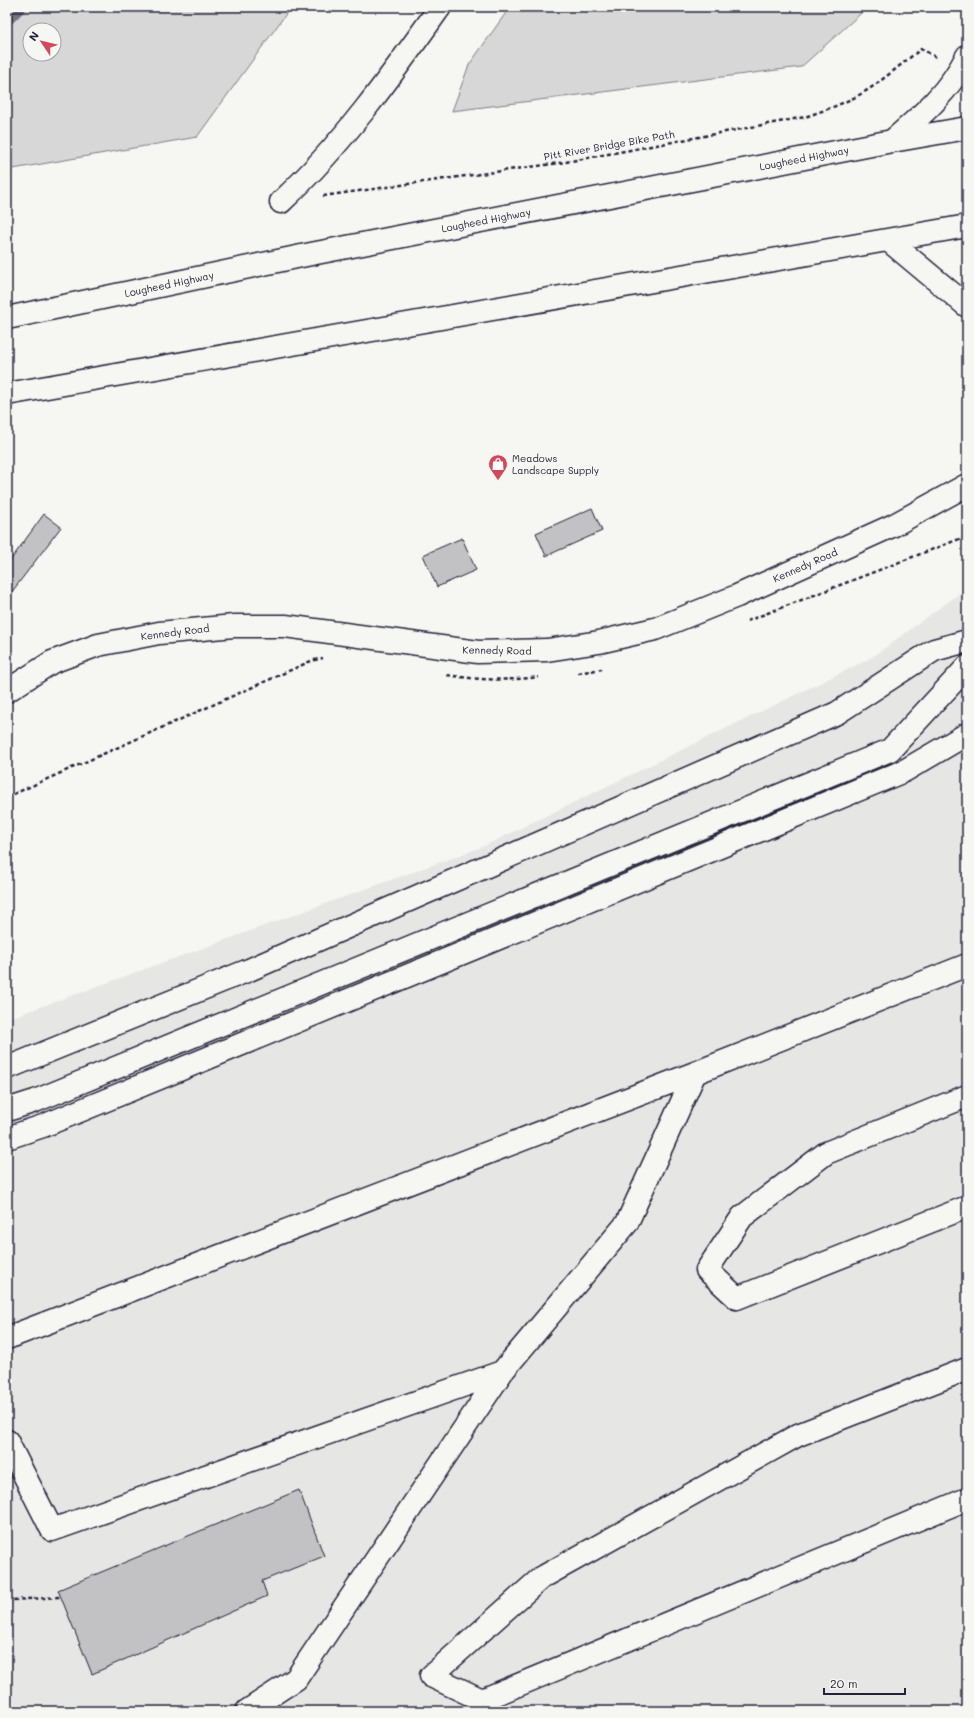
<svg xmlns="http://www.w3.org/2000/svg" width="974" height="1718" viewBox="0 0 974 1718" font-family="Mali,sans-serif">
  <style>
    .built { fill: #e6e6e4 }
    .green { fill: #d7d7d7; stroke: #7c7c89; fill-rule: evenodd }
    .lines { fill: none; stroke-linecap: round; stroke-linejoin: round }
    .stream { stroke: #757583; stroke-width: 8 }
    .building { fill: #c2c2c4; stroke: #22223b }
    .minor-casing { stroke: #22223b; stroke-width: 25 }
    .major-casing { stroke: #22223b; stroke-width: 25 }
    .highway-casing { stroke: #22223b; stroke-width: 25 }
    .path { stroke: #22223b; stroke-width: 2.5; stroke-dasharray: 4 3; stroke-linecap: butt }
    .minor { stroke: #f6f6f2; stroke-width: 22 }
    .major { stroke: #f6f6f2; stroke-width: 22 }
    .highway { stroke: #f6f6f2; stroke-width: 22 }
    .labels { text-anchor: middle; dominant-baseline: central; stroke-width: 3; stroke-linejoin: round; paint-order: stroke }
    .street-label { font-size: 10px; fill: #22223b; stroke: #f6f6f2 }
    .poi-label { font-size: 10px; fill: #22223b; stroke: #f6f6f2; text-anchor: start }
  </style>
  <rect width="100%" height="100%" fill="#f6f6f2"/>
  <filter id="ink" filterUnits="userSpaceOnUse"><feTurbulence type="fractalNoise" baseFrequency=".025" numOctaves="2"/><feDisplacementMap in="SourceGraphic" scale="8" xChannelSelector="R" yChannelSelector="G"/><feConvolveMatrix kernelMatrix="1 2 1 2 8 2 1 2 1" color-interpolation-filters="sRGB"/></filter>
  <g filter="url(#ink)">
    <path class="built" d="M967,588V1711H7V1019L482,847L871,658Z"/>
    <path class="green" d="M7,7H291L197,137L7,170ZM30,30H54V54H30Z
      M510,7H868L801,67L452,111L469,65Z"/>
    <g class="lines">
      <path class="stream" d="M7,23L23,7"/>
    </g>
    <path class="building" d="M592,508L602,531L546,556L536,533Z
      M44,514L61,527L8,597L7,596V565Z
      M462,538L476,570L437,587L423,555Z
      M299,1490L324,1556L262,1581L267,1596L92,1674L58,1590Z"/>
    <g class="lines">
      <g class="minor-casing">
        <path id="minor" d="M281,202C342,145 392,75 440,7
          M7,1068L249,970L837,713L934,650L967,641
          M967,1096L826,1153L742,1217L707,1270L737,1298L967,1207
          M7,1110L35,1101L890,750L967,667
          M7,1138L43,1126L904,771L967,734
          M7,1338L695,1073L967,965
          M967,1369L798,1435L541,1578L431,1676L482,1700L967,1499
          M7,1441L52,1530L502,1372
          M247,1711L296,1679L502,1372L627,1223L695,1073"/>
      </g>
      <g class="major-casing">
        <path id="major" d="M7,691L52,662L98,645L159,633L234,626H285L478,652L547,650L599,642L655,629L737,596L894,525L967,485"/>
      </g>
      <g class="highway-casing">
        <path id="highway" d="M892,141C922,115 949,92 967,56
          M888,240L967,306
          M7,318L311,254L892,141L967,128
          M7,394L967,226"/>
      </g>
      <path class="path" d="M323,196L566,162L805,117C828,109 852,101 872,87C889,75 905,61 921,49L938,58
        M747,621L967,536
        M578,673L602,669
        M447,675C478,680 507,681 539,677
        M7,797L311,661L323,658
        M7,1603L13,1600L61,1597"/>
      <use href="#minor" class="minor"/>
      <use href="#major" class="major"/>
      <use href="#highway" class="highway"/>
    </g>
  </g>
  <defs>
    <g id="shop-pin" transform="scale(1)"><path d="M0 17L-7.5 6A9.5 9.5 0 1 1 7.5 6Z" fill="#d1495b" stroke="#f6f6f2"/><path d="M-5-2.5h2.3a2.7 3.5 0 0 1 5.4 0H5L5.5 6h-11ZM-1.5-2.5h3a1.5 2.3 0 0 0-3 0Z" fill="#fff"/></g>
  </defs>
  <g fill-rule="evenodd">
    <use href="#shop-pin" x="498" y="464"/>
  </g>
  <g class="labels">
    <g class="street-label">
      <text transform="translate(609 145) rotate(-10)">Pitt River Bridge Bike Path</text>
      <text transform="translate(804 158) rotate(-11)">Lougheed Highway</text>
      <text transform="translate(486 220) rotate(-11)">Lougheed Highway</text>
      <text transform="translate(169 284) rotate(-12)">Lougheed Highway</text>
      <text transform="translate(805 565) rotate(-24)">Kennedy Road</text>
      <text transform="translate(175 632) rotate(-7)">Kennedy Road</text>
      <text transform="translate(497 650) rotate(1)">Kennedy Road</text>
    </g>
    <g class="poi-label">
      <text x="512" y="458">Meadows<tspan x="512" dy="12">Landscape Supply</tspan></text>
    </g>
  </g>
  <rect width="974" height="1718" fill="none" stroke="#f6f6f2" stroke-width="24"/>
  <rect x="12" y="12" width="950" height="1694" fill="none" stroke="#22223b" stroke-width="1.5" filter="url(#ink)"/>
  <g transform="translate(42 42) rotate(305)"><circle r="19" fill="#f6f6f2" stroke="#a1a1a9"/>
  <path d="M0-3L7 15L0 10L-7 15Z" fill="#d1495b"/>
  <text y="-6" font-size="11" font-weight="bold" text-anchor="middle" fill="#22223b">N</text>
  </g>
  <path d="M824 1688v6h81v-6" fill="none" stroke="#22223b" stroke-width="2"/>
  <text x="830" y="1688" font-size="12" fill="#22223b" stroke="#f6f6f2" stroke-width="3" paint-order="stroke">20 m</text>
</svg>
